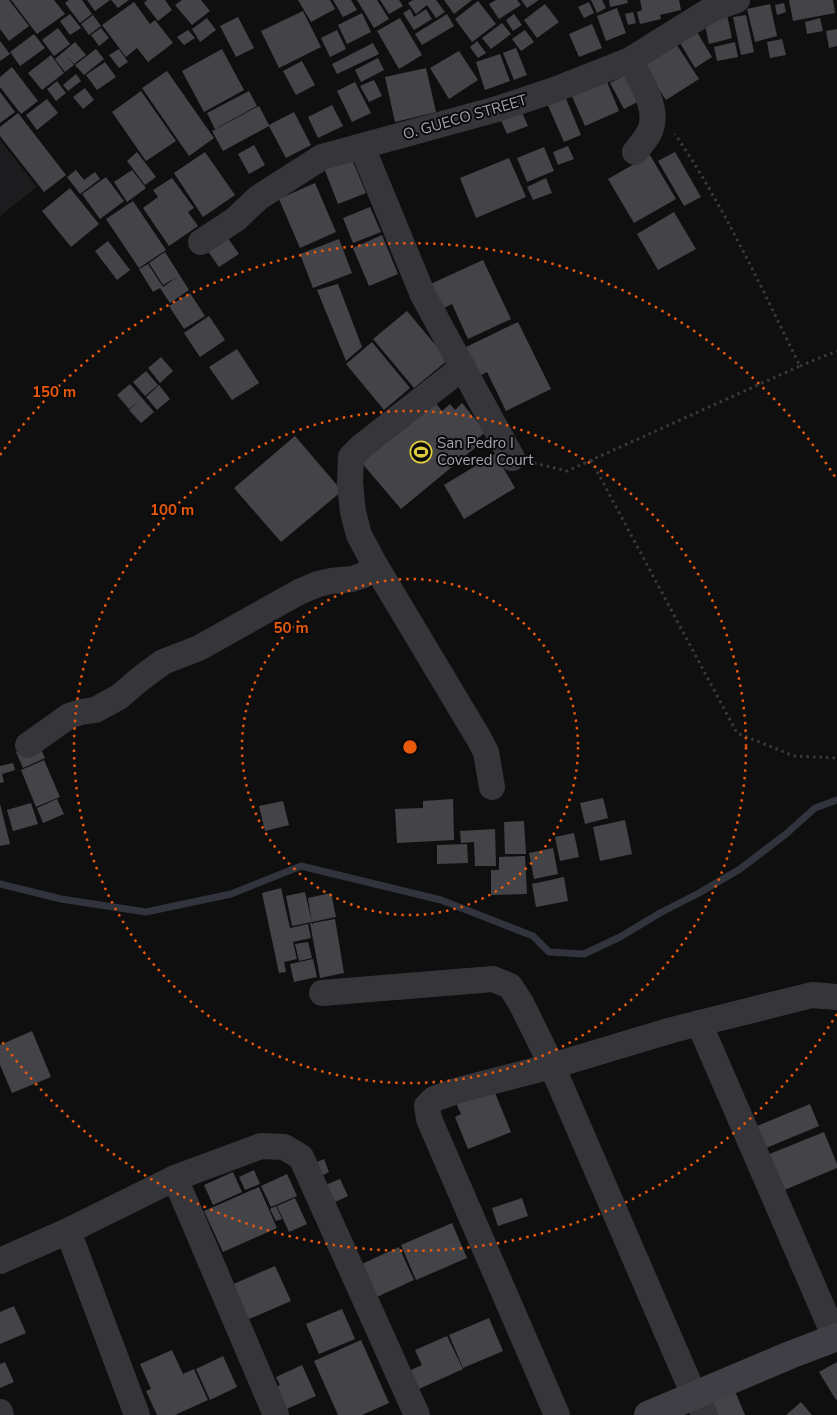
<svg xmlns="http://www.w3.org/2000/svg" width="837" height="1415" viewBox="0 0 837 1415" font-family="'Nunito Sans',sans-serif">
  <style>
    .built { fill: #1c1b1d }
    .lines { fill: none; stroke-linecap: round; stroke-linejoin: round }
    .stream { stroke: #31343d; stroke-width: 7 }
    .building { fill: #444448 }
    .path { stroke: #39393e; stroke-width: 3; stroke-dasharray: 2.5 4; stroke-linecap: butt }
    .street { stroke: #36363a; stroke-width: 26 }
    .secondary { stroke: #3f3f45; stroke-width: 28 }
    .ring { fill: none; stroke: #e8590c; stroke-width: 2.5; stroke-dasharray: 2.5 5 }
    .labels { text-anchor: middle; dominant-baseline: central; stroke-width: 4; stroke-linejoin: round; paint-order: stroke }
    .street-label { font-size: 15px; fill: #a2a3b0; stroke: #0b0a0b }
    .poi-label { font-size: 15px; fill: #a2a3b0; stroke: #0b0a0b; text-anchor: start }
    .centre { fill: #e8590c; stroke: #0b0a0b; stroke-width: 2.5 }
    .ring-label { font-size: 15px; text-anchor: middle; font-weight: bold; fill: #e8590c; stroke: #0b0a0b; stroke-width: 4; stroke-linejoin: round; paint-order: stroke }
  </style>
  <rect width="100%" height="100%" fill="#100f10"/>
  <path class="built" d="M0,140L37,187L0,216Z"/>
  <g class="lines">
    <path class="stream" d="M0,884L61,899L146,912L231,894L301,866L441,900L533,936L549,952L584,954L620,937L660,913L699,893L740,869L786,834L815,808L837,800"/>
  </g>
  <path class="building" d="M0,0H9L29,26L9,41L0,29Z
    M11,0H54L65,14L37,34Z
    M69,0H82L92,14L80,23L65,3Z
    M87,0H110L95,11Z
    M111,0H129L118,8Z
    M147,0H165L172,10L158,21L144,3Z
    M182,0H201L210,11L192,25L175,5Z
    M298,0H330L335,9L311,22Z
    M333,0H351L357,10L343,17Z
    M357,0H377L389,19L374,28Z
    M380,0H399L403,6L389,14Z
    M413,0H436L445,12L436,18L427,5L416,14L408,3Z
    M444,0H472L454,14Z
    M496,0H517L521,5L499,19L489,4Z
    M521,0H539L527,8Z
    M591,0H602L606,8L597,13Z
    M609,0H627L628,3L610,7Z
    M640,0H679L681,10L660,15L661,19L640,24L637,12L642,10Z
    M789,0H833L835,13L793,21Z
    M478,1L496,24L472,42L455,19Z
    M134,2L150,24L155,20L173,43L148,62L137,48L126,57L102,25Z
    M589,2L594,13L584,18L578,7Z
    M784,3L786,12L777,15L775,5Z
    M545,4L559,22L537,38L524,20Z
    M770,4L777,36L755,42L747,9Z
    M617,8L626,33L606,41L597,16Z
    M410,9L414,17L426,9L432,19L414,30L403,13Z
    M303,11L321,47L279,68L261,31Z
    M633,12L636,23L628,25L625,14Z
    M362,13L371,32L347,44L338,25Z
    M70,14L81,28L70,35L60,21Z
    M447,14L454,26L422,45L415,34Z
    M514,14L522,25L513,31L506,20Z
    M93,15L101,26L89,35L81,24Z
    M727,15L732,38L709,44L704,21Z
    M746,15L754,52L741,55L733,17Z
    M238,17L254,48L236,57L220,26Z
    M207,18L216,30L200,42L192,29Z
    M400,18L422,55L399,69L377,31Z
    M820,18L823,31L807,34L805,22Z
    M502,23L511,34L491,49L482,38Z
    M592,24L602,48L579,57L569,34Z
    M694,27L712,57L695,68L677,38Z
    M58,28L70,44L54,56L42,40Z
    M101,28L109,38L99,46L91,35Z
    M837,29V46L829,48L826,31Z
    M188,30L195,38L184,45L177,37Z
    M337,30L346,49L330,57L321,38Z
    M525,30L534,42L521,51L512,39Z
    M34,34L45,48L20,66L10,52Z
    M673,39L699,79L666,100L640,61Z
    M782,39L786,55L770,58L767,42Z
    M0,41L10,54L0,61Z
    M477,41L486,53L478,58L470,47Z
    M75,42L86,55L74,64L66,55L74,65L65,72L55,59Z
    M735,42L738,57L717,61L714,47Z
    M373,43L379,54L337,74L332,64Z
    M516,48L527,75L514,80L503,53Z
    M96,49L104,59L84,75L75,65Z
    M119,49L128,62L119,68L109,55Z
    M222,49L244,90L204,112L182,71Z
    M459,51L478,80L449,99L430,68Z
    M500,54L510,81L485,90L476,62Z
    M51,55L64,73L42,90L28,73Z
    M378,58L384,70L361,82L355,70Z
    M302,61L315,85L296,95L283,71Z
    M105,62L116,77L97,90L86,75Z
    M12,67L38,101L21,114L0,87V77Z
    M426,68L436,112L395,122L385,77Z
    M167,71L214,138L189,156L142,88Z
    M631,72L645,98L624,109L610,83Z
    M76,74L81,81L68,91L63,85Z
    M605,77L619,111L585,126L570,92Z
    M374,80L382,96L369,102L360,86Z
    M57,81L66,93L56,101L47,89Z
    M355,82L371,113L352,122L337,91Z
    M85,88L94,100L83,109L73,97Z
    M141,91L176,141L146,161L112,112Z
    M249,91L257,106L215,129L207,113Z
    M0,92L15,112L0,123Z
    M564,94L581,135L564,142L546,101Z
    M47,99L58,113L37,130L26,115Z
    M332,105L343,126L318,138L308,117Z
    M259,106L269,125L294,112L311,145L286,158L269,126L223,151L212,131Z
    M520,108L528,126L507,134L499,116Z
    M18,113L66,175L44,192L0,136V127Z
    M254,145L265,165L249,174L238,154Z
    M568,146L574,159L558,165L553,152Z
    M544,147L554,171L527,182L517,158Z
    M137,152L156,177L145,185L127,161Z
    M205,152L235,195L203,217L174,173Z
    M675,152L701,197L684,206L658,161Z
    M650,155L676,199L634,223L608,179Z
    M351,157L366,193L338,204L324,168Z
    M509,158L526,197L476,218L460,178Z
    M76,170L84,180L95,172L100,179L80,194L67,177Z
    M132,170L146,188L127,202L114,182Z
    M106,177L124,201L100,219L82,194Z
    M172,178L194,208L188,212L198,226L169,246L143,208L158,197L153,190Z
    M546,178L552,193L533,200L527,187Z
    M315,183L336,232L300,248L279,199Z
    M70,188L99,224L71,247L42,211Z
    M133,201L166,250L139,268L106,219Z
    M370,207L381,232L353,243L343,218Z
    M674,212L696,249L658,270L637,234Z
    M382,235L398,274L369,286L353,248Z
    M227,237L239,254L219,267L207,250Z
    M339,239L352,273L313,288L300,254Z
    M108,241L130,270L117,280L95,251Z
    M165,252L189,290L170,303L160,288L153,292L139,269L148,264L163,287L177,277L163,285L149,263Z
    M483,260L511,319L468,339L452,304L438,311L426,286Z
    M338,284L362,347L346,361L317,290Z
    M190,293L205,316L184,329L169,306Z
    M407,311L448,360L414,388L373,339Z
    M209,316L225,340L200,357L184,333Z
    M518,322L551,389L506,411L487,372L476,378L462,349Z
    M372,342L410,388L384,410L346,364Z
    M237,349L259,383L232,400L209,367Z
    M161,357L173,371L160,383L148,368Z
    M146,371L158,385L145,396L133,382Z
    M130,384L154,412L141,423L129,410L140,400L129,409L117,395Z
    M159,385L170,399L157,410L146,397Z
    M434,401L442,411L450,404L455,410L462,403L486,432L478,438L482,442L401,509L361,462Z
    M295,436L342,491L281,542L234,488Z
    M495,454L515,488L464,519L444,485Z
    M38,743L45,758L23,768L16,752Z
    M44,760L60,797L36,807L21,770Z
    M13,763L15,770L2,774L4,782L0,783V766Z
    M603,798L608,818L585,824L580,803Z
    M57,799L64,814L43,823L37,808Z
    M453,799L454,840L397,843L395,809L423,808V801Z
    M283,801L289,825L265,831L259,806Z
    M31,803L38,824L13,831L7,810Z
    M0,804L10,844L0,846Z
    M625,820L632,854L600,861L593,827Z
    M524,821L526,854H505L504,822Z
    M495,829L496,866H475L474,842L461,843L460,831Z
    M574,833L579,857L560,861L555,837Z
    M467,844L468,863L437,864V845Z
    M553,848L558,874L534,879L529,853Z
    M525,856L527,894L491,895V870H499V857Z
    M564,877L568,901L536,907L532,884Z
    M281,888L290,928L308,924L311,938L293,942L297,959L284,962L286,972L279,973L262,893Z
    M305,892L312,922L292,926L286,896Z
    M331,893L336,917L312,922L308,898Z
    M335,919L344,973L320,978L310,923H312V925L313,923Z
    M308,942L312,958L299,961L295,944Z
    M313,959L317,977L294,982L290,964Z
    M32,1031L51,1077L12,1093L0,1065V1045Z
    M493,1088L511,1132L468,1149L455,1117L461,1114L456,1103Z
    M810,1104L819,1126L766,1148L757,1126Z
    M824,1132L837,1164V1168L782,1191L767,1155Z
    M324,1159L329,1172L321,1176L315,1163Z
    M254,1170L260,1184L245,1190L239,1177Z
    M233,1172L242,1192L213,1205L204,1185Z
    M287,1174L297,1196L271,1207L261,1186Z
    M340,1179L348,1196L333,1203L325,1185Z
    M259,1187L277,1228L223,1252L204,1211Z
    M295,1198L307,1224L289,1232L277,1206Z
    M522,1198L528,1216L498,1226L492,1208Z
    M276,1206L282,1219L276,1221L270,1209Z
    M452,1223L467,1258L416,1280L401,1245Z
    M399,1247L414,1280L368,1301L353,1268Z
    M275,1266L291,1301L240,1323L224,1288Z
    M14,1306L26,1333L0,1344V1312Z
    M342,1309L355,1339L319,1354L306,1324Z
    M489,1318L503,1351L463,1368L449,1335Z
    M447,1336L463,1369L419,1389L411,1370L422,1365L415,1350Z
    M361,1340L389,1403L362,1415H338L314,1361Z
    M172,1350L183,1374L194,1369L208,1400L175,1415H157L146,1391L151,1389L140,1364Z
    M223,1356L237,1387L210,1400L196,1369Z
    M5,1362L14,1382L0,1388V1364Z
    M837,1362V1399L836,1400L819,1372Z
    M302,1365L316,1396L282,1411L272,1389L280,1385L276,1377Z
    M732,1384L745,1415H709L701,1397Z
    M801,1402L812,1415H786Z"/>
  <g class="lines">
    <path class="path" d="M800,366L837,351
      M591,460L737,733L794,756L837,758
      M534,463L567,471L800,366C761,287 724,206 675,134"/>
    <path class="street" d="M630,60C640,80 661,110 649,133C645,140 640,146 635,152
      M362,147L423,295L512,458
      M201,242L236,219L258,198L322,157L497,109L554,90L630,60L712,9L737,0
      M463,367L362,446L351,457L350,483L353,512L359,535L375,565L478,737L486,752L492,787
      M28,745L69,716L81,712L95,710L119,697L140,679L163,662L199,648L299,592L318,584L331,581L352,579L364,575L375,565
      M322,993L493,979L510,986L521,1003L552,1066L694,1395L705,1415
      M699,1023L835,1337
      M175,1178L276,1415
      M68,1231L137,1415
      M0,1261L68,1231L175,1178L261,1146L284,1147L301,1157L417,1415
      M0,1412L1,1415
      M557,1415L429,1119L427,1106L434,1099L459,1090L552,1066L672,1030L812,995L837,997"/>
    <path class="secondary" d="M648,1415L790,1355L837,1337"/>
  </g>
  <g class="ring">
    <circle cx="410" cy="747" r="168"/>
    <circle cx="410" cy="747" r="336"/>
    <path d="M837 1014A503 503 0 0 1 0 1039M0 455A503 503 0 0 1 837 480"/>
  </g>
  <defs>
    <g id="stadium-ring" transform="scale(1.125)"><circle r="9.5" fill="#0b0a0b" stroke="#dbcb3d" stroke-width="1.5"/><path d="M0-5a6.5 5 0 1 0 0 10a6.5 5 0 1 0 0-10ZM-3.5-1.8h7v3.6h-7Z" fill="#dbcb3d"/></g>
  </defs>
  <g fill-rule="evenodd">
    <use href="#stadium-ring" x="421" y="452"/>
  </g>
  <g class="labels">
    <g class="street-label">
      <text transform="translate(465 117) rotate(-16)">O. GUECO STREET</text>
    </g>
    <g class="poi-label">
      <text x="437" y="443">San Pedro I<tspan x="437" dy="17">Covered Court</tspan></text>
    </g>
  </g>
  <circle cx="410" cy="747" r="8" class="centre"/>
  <g class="ring-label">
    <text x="54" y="397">150 m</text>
    <text x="172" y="515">100 m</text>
    <text x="291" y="633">50 m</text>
  </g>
</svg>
